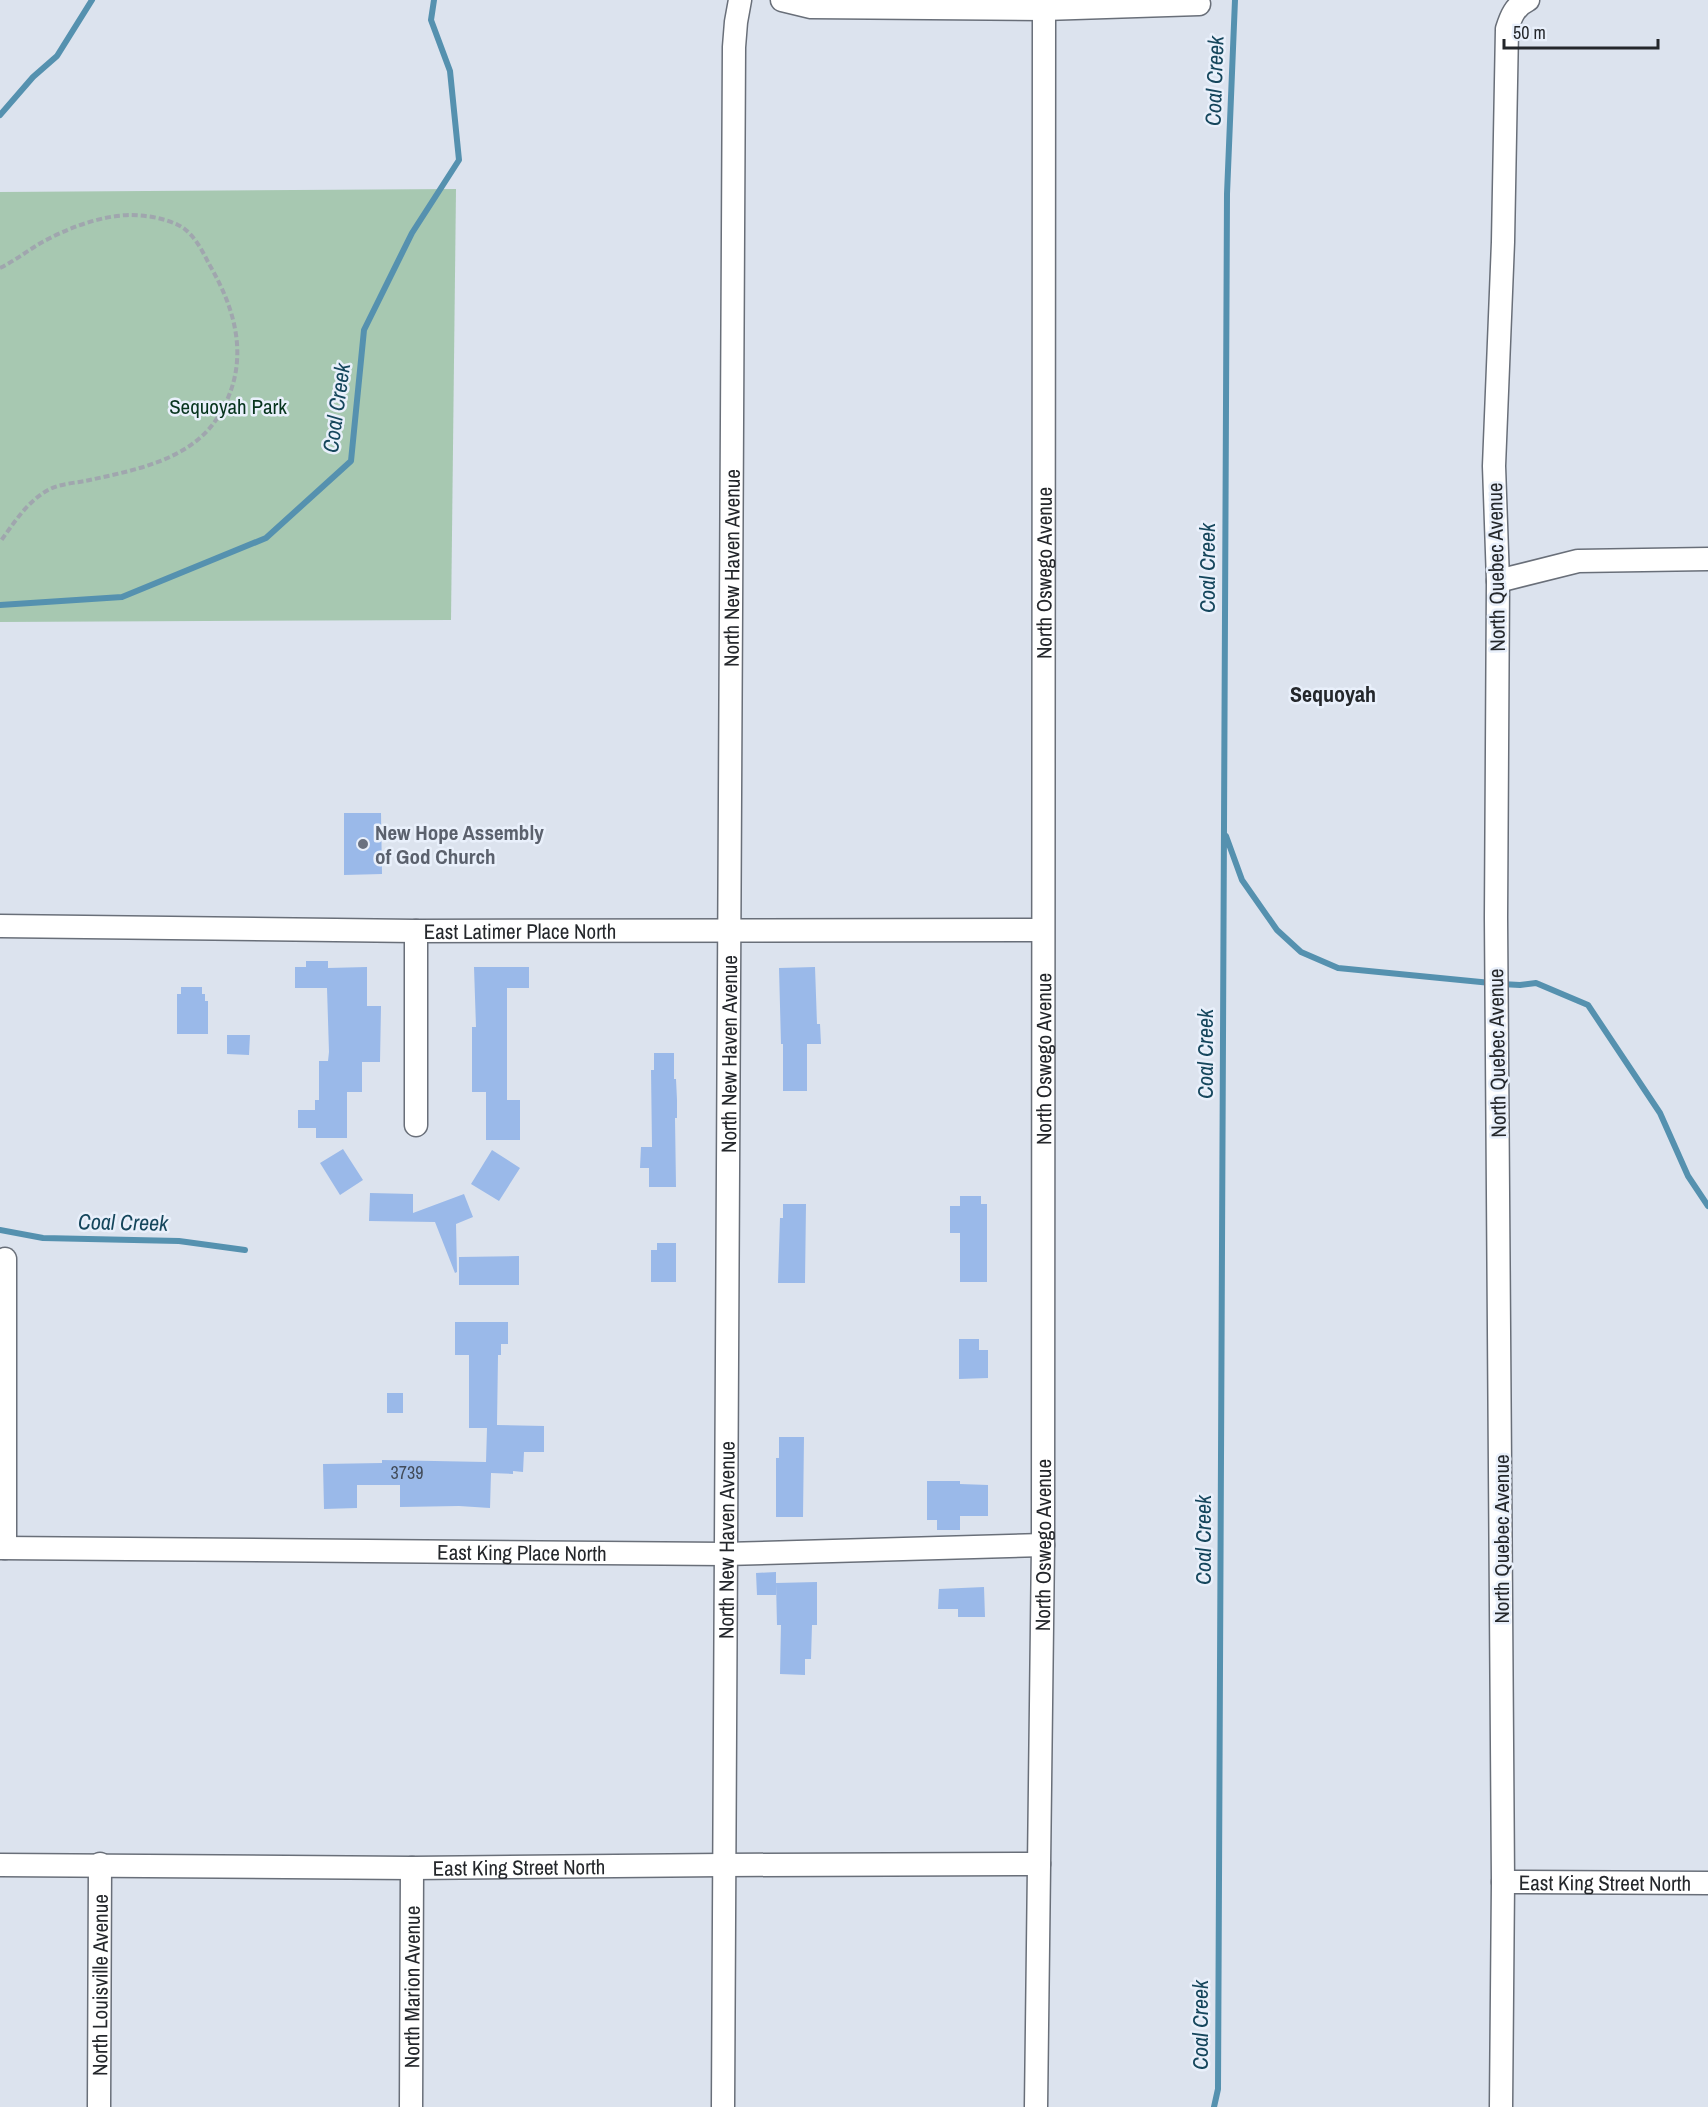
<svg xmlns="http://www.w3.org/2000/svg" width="1708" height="2107" viewBox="0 0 1708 2107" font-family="'Archivo Narrow',sans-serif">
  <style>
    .green { fill: #a7c8b1 }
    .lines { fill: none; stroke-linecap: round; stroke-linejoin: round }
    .stream { stroke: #5591af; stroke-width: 6 }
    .building { fill: #9ab9e9 }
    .minor-casing { stroke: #696f79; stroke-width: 25 }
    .path { stroke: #a0a6ae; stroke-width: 4; stroke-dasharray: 6 3; stroke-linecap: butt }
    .minor { stroke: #fff; stroke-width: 22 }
    .worship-dot { fill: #6b7280; stroke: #e9f0fb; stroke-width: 2 }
    .labels { text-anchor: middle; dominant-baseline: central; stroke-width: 5; stroke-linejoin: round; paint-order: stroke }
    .number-label { font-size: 18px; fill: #424c5a }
    .park-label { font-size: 21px; fill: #07341d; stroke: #e9f0fb }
    .street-label { font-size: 21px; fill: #24272b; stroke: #e9f0fb }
    .worship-label { font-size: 21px; font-weight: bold; fill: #5b616d; stroke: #e9f0fb; text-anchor: start }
    .water-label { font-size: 22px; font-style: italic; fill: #15465c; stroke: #e9f0fb }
    .neighbourhood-label { font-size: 22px; font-weight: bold; fill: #24272b; stroke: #e9f0fb }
  </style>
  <rect width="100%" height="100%" fill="#dce3ee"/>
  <path class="green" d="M456,189L451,620L0,622V192Z"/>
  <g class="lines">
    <path class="stream" d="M0,115L33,77L57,56L92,0
      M0,605L122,597L266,538L351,461L364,330L412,233L459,160L450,71L431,20L434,0
      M1226,836L1242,880L1277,930L1301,952L1338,968L1491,983
      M1501,984L1520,985L1536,983L1588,1005L1660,1113L1688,1176L1708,1206
      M0,1230L43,1238L179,1241L245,1250
      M1214,2107L1218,2089L1227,194L1235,0"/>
  </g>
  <path class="building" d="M344,813H381L382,874L344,875Z
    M306,961H328V968L367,967V1006H381L380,1062H362V1092H347V1138H316V1128H298V1110H315V1100H319V1061H328L329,1052L327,988H295V967H306Z
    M474,967H529V988H507V1100H520V1140H486V1092H472V1027H476Z
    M815,967L817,1024H820L821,1044H807V1091H783V1044H781L779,968Z
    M181,987H202V994H205V1001H208V1034H177V994H181Z
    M227,1035H250L249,1055L227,1054Z
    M654,1053H674V1079H676L677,1100V1118H675L676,1187H649V1168H640L641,1147H652L651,1070H654Z
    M343,1149L363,1180L340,1195L320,1163Z
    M492,1150L520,1168L499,1201L471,1184Z
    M370,1193L413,1194V1213L464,1194L473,1217L456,1224L457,1272L455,1273L435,1222L369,1221Z
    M960,1196H981V1204H987V1282H960V1233H950V1206H960Z
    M783,1204H806L805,1283H778L780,1218H783Z
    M657,1243H676V1282H651V1250H657Z
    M519,1256V1285H459V1257Z
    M455,1322H508V1344H501V1355H498L497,1425L544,1426V1452H524L523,1472L513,1471V1474L491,1473L490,1508L459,1506L400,1507V1485H357V1508L324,1509L323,1464L382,1463V1460L486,1462L487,1428H469V1355H455Z
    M959,1339H979V1350H988V1378L959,1379Z
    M387,1393H403V1413H387Z
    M779,1437H804L803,1517H776V1458H779Z
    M927,1481H960V1484L988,1485V1516H960V1530H937V1520H927Z
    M776,1572V1595H757L756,1573Z
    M817,1582V1625H812L811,1659H805V1675L780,1674L781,1625H777L776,1583Z
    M984,1587L985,1617H958V1609H938L939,1589Z"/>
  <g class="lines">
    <g class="minor-casing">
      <g id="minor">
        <path d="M782,0L811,7L1044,9L1199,4"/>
        <path d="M1498,581L1578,561L1708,559"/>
        <path id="s1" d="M0,926L416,931L1042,930"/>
        <path d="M416,1125V931"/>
        <path id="s2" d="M0,1548L725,1554L1043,1545"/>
        <path d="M5,1548V1259"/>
        <path id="s3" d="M0,1865L412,1868L723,1865L1039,1864"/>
        <path id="s4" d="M1503,1882L1708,1883"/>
        <path id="s5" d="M99,2107L100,1864"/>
        <path id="s6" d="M411,2107L412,1868"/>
        <path id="s7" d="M723,2107L734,47L736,22L740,0"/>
        <path id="s8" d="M1036,2107L1043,1545L1044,9"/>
        <path d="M1501,2107L1503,1882L1496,918L1498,581L1494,466L1503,242L1507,29C1511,16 1515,6 1528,0"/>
      </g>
    </g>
    <path class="path" d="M0,268C14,261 26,252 39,244C65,229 99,216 129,215C145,215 164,218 178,225C193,232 202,250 209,264C236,310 250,360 222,410C196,460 135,470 85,481C74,483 60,484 50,489C28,500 14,523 0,542"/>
    <use href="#minor" class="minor"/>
  </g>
  <circle class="worship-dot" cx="363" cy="844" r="6"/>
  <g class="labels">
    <g class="number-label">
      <text x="407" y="1472">3739</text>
    </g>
    <g class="park-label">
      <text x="228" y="406">Sequoyah Park</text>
    </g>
    <g class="street-label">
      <text stroke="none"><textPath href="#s7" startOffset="1539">North New Haven Avenue</textPath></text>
      <text transform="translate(1496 567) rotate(-91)">North Quebec Avenue</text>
      <text stroke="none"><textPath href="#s8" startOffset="1534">North Oswego Avenue</textPath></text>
      <text stroke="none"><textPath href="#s1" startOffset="520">East Latimer Place North</textPath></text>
      <text stroke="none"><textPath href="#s7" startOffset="1053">North New Haven Avenue</textPath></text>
      <text transform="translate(1497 1053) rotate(-91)">North Quebec Avenue</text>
      <text stroke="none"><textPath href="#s8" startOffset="1048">North Oswego Avenue</textPath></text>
      <text stroke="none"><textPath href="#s7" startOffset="567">North New Haven Avenue</textPath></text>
      <text transform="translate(1501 1539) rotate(-90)">North Quebec Avenue</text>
      <text stroke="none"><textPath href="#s8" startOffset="562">North Oswego Avenue</textPath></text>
      <text stroke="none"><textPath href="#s2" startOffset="522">East King Place North</textPath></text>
      <text stroke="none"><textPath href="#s3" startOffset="519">East King Street North</textPath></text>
      <text stroke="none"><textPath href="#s4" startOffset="102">East King Street North</textPath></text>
      <text stroke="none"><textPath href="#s5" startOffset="122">North Louisville Avenue</textPath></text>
      <text stroke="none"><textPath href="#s6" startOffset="120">North Marion Avenue</textPath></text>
    </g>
    <g class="worship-label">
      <text x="375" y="832">New Hope Assembly<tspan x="375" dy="24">of God Church</tspan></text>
    </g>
    <g class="water-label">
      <text transform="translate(1214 81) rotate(-88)">Coal Creek</text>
      <text transform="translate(336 408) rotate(-82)">Coal Creek</text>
      <text transform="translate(1207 568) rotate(-90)">Coal Creek</text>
      <text transform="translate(1205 1054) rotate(-90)">Coal Creek</text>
      <text transform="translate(123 1222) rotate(1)">Coal Creek</text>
      <text transform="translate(1203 1540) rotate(-90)">Coal Creek</text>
      <text transform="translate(1200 2025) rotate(-90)">Coal Creek</text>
    </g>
    <g class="neighbourhood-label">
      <text x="1333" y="694">Sequoyah</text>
    </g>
  </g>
  <path d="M1504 39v9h154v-9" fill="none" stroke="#24272b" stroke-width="3"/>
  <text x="1513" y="39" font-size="18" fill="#24272b" stroke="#e9f0fb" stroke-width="4.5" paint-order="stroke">50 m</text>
</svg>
